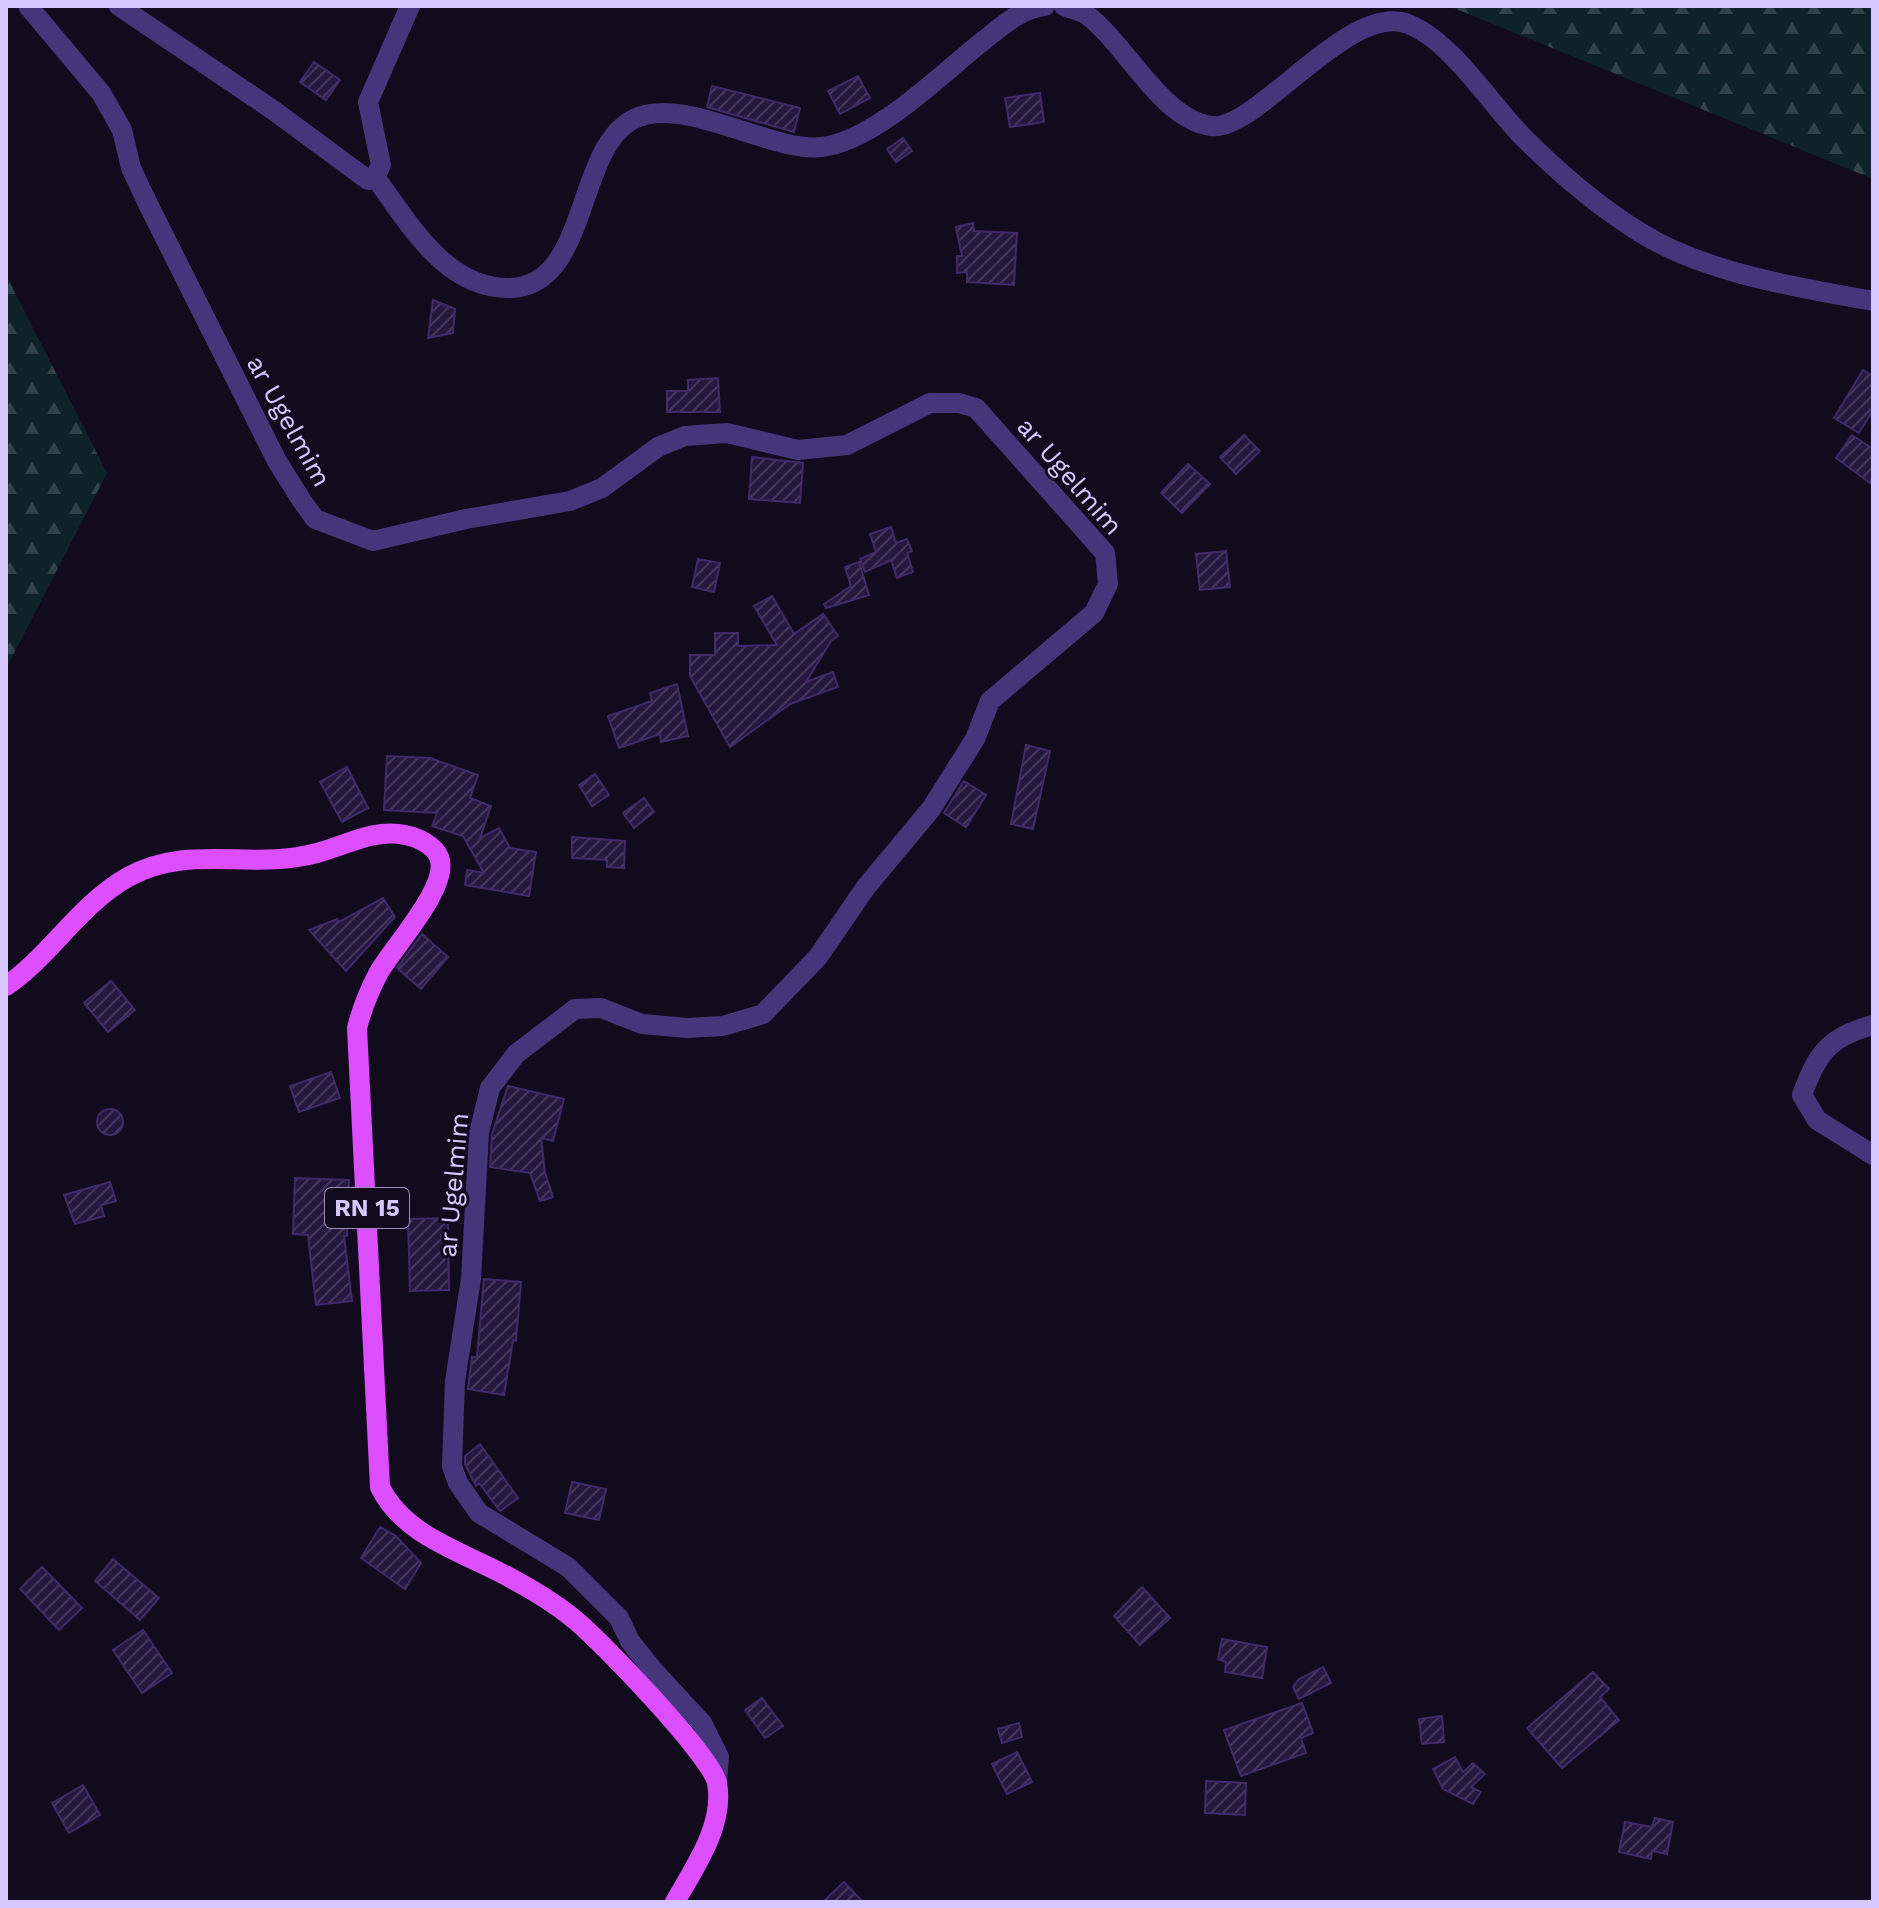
<svg xmlns="http://www.w3.org/2000/svg" width="1879" height="1908" viewBox="0 0 1879 1908" font-family="'Work Sans',sans-serif">
  <style>
    .forest { fill: url(#forest-firs) }
    .building { fill: url(#building-hatch); stroke: #41296a; stroke-width: 2 }
    .lines { fill: none; stroke-linecap: round; stroke-linejoin: round }
    .minor { stroke: #45367c; stroke-width: 20 }
    .major { stroke: #dc4eff; stroke-width: 20 }
    .labels { text-anchor: middle; dominant-baseline: central; stroke-width: 6; stroke-linejoin: round; paint-order: stroke }
    .shield { fill: #110b1d; stroke: #9c8fbb; stroke-width: 2 }
    .shield-label { font-size: 24px; font-weight: bold; fill: #d7c7ff }
    .street-label { font-size: 26px; fill: #d7c7ff; stroke: #110b1d }
  </style>
  <defs>
    <pattern id="forest-firs" width="22" height="20" patternUnits="userSpaceOnUse" patternTransform="scale(2)"><rect width="22" height="20" fill="#0e2327"/><path d="M5 1l3.5 6h-7zM16 11l3.5 6h-7z" fill="#304147"/></pattern>
    <pattern id="building-hatch" width="6" height="6" patternUnits="userSpaceOnUse" patternTransform="scale(2)"><rect width="6" height="6" fill="#26173e"/><path d="M-1 1l2-2M0 6l6-6M5 7l2-2" fill="none" stroke="#45375b"/></pattern>
  </defs>
  <rect width="100%" height="100%" fill="#110b1d"/>
  <path class="forest" d="M1449,6H1873V179Z
    M6,275L107,473L6,669Z"/>
  <path class="building" d="M314,62L340,80L326,100L300,82Z
    M858,76L870,98L840,114L828,91Z
    M712,86L800,108L794,132L707,107Z
    M1040,93L1044,122L1010,127L1005,98Z
    M903,138L912,151L896,162L887,149Z
    M973,223L974,231L1017,233L1014,285L967,282V272L957,273V256H962L956,227Z
    M433,300L455,309L453,333L428,338Z
    M1863,370L1873,376V410L1859,433L1834,418Z
    M718,378L720,412H667V391H688V380Z
    M1244,435L1260,451L1236,474L1220,457Z
    M1852,435L1873,449V485L1836,458Z
    M752,457L803,463L800,503L749,499Z
    M1188,464L1210,484L1182,513L1161,493Z
    M891,527L896,543L907,539L912,551L907,553L913,572L897,578L891,560L865,572L860,559L876,552L870,534Z
    M1226,551L1230,587L1200,590L1196,554Z
    M698,559L720,563L714,592L692,587Z
    M859,562L869,595L826,608L824,604L851,586L845,567Z
    M772,596L794,634L823,614L838,636L831,641L806,682L833,672L838,687L790,704L730,747L690,676V655H715V633H738V646L777,645L754,606Z
    M677,684L688,736L661,742L660,734L619,748L608,716L652,701L650,693Z
    M1026,745L1050,751L1033,829L1011,824Z
    M387,756L430,758L478,775L470,798L491,806L480,838L499,828L510,848L536,852L529,896L465,885L467,870L484,873L463,836L432,826L437,813L384,810Z
    M347,767L368,808L342,822L320,782Z
    M595,774L609,795L592,806L579,785Z
    M964,781L986,795L966,827L944,813Z
    M644,798L654,812L634,828L623,813Z
    M572,837L625,841L624,868L607,867V860L572,858Z
    M383,898L395,917L346,971L309,930L337,919L339,922Z
    M422,934L448,957L421,989L397,968Z
    M111,981L135,1010L108,1032L84,1003Z
    M331,1072L340,1098L299,1112L290,1086Z
    M508,1086L564,1099L553,1141L541,1138L545,1173L553,1197L540,1201L530,1173L490,1167L492,1134Z
    M97 1122a13 13 0 1 1 26 0a13 13 0 1 1-26 0Z
    M295,1178L349,1180L347,1236H344L352,1301L316,1305L308,1235L293,1234Z
    M110,1182L116,1201L101,1205L104,1216L75,1224L64,1195Z
    M448,1218L449,1290L410,1291L408,1219Z
    M484,1279L521,1282L516,1341L513,1340L504,1395L468,1389L472,1357H477Z
    M480,1444L518,1498L500,1511L479,1483L476,1486L465,1464V1456Z
    M572,1482L606,1489L599,1520L565,1513Z
    M380,1527L396,1536L421,1563L405,1589L361,1558Z
    M113,1559L159,1598L140,1620L95,1581Z
    M42,1567L82,1608L59,1630L20,1589Z
    M1142,1587L1170,1618L1140,1645L1114,1616Z
    M143,1630L172,1673L142,1693L113,1650Z
    M1222,1639L1267,1647L1262,1678L1225,1672L1226,1662L1218,1659Z
    M1323,1667L1331,1683L1299,1699L1293,1687L1299,1679Z
    M1593,1672L1609,1689L1600,1697L1619,1720L1562,1768L1527,1728Z
    M762,1698L783,1726L765,1738L745,1710Z
    M1302,1703L1313,1733L1301,1738L1306,1753L1241,1776L1224,1730Z
    M1442,1716L1444,1742L1422,1744L1419,1719Z
    M1019,1723L1022,1737L1002,1743L998,1729Z
    M1017,1752L1032,1782L1007,1794L992,1764Z
    M1455,1757L1463,1772L1473,1763L1485,1774L1471,1787L1481,1792L1473,1804L1443,1789L1433,1769Z
    M1206,1781L1246,1783L1245,1815L1205,1813Z
    M83,1785L100,1815L69,1833L52,1803Z
    M1655,1818L1673,1822L1667,1854L1652,1851L1651,1859L1619,1852L1625,1822L1652,1827Z
    M844,1882L863,1902H823Z"/>
  <g class="lines">
    <path class="minor" d="M28,6L101,93L122,130L131,168L148,204L277,461L302,501L315,519L373,541L466,519L570,501L602,488L658,447L685,436L727,433L798,450L847,445L930,403H959L976,408L1105,553L1108,584L1094,613L990,701L975,739L931,809L866,887L818,957L763,1014L723,1026L687,1028L642,1024L601,1008L575,1009L516,1054L490,1088L479,1133L471,1279L455,1381L452,1466L458,1483L479,1513L568,1567L619,1618L630,1641L653,1670L702,1723L719,1757L717,1782
      M119,6L273,110L368,180L375,177L381,165L368,102L410,6
      M1064,6C1071,9 1081,11 1087,15C1126,44 1161,119 1211,126C1256,133 1348,1 1408,24C1452,41 1490,104 1524,138C1559,173 1599,207 1641,233C1705,273 1800,288 1873,301
      M375,177C409,223 445,289 510,288C589,286 575,151 632,120C681,93 770,153 822,147C875,141 941,74 983,41C1001,27 1021,8 1045,6
      M1873,1025C1828,1037 1817,1054 1802,1095L1817,1120L1873,1155"/>
    <path class="major" d="M6,986C50,956 80,904 128,877C190,843 250,871 317,853C345,846 374,828 405,835C417,837 434,845 439,857C451,885 394,946 379,972C370,989 362,1008 357,1028L380,1487C403,1534 457,1550 501,1573C526,1586 552,1601 574,1619C599,1639 712,1756 717,1783C725,1825 694,1868 675,1902"/>
  </g>
  <g class="labels">
    <rect class="shield" x="325" y="1188" width="84" height="40" rx="6"/>
    <g class="shield-label">
      <text x="367" y="1208">RN 15</text>
    </g>
    <g class="street-label">
      <text transform="translate(289 421) rotate(61)">ar Ugelmim</text>
      <text transform="translate(1070 476) rotate(49)">ar Ugelmim</text>
      <text transform="translate(453 1185) rotate(-85)">ar Ugelmim</text>
    </g>
  </g>
  <rect width="1879" height="1908" fill="none" stroke="#d7c7ff" stroke-width="16"/>
</svg>
